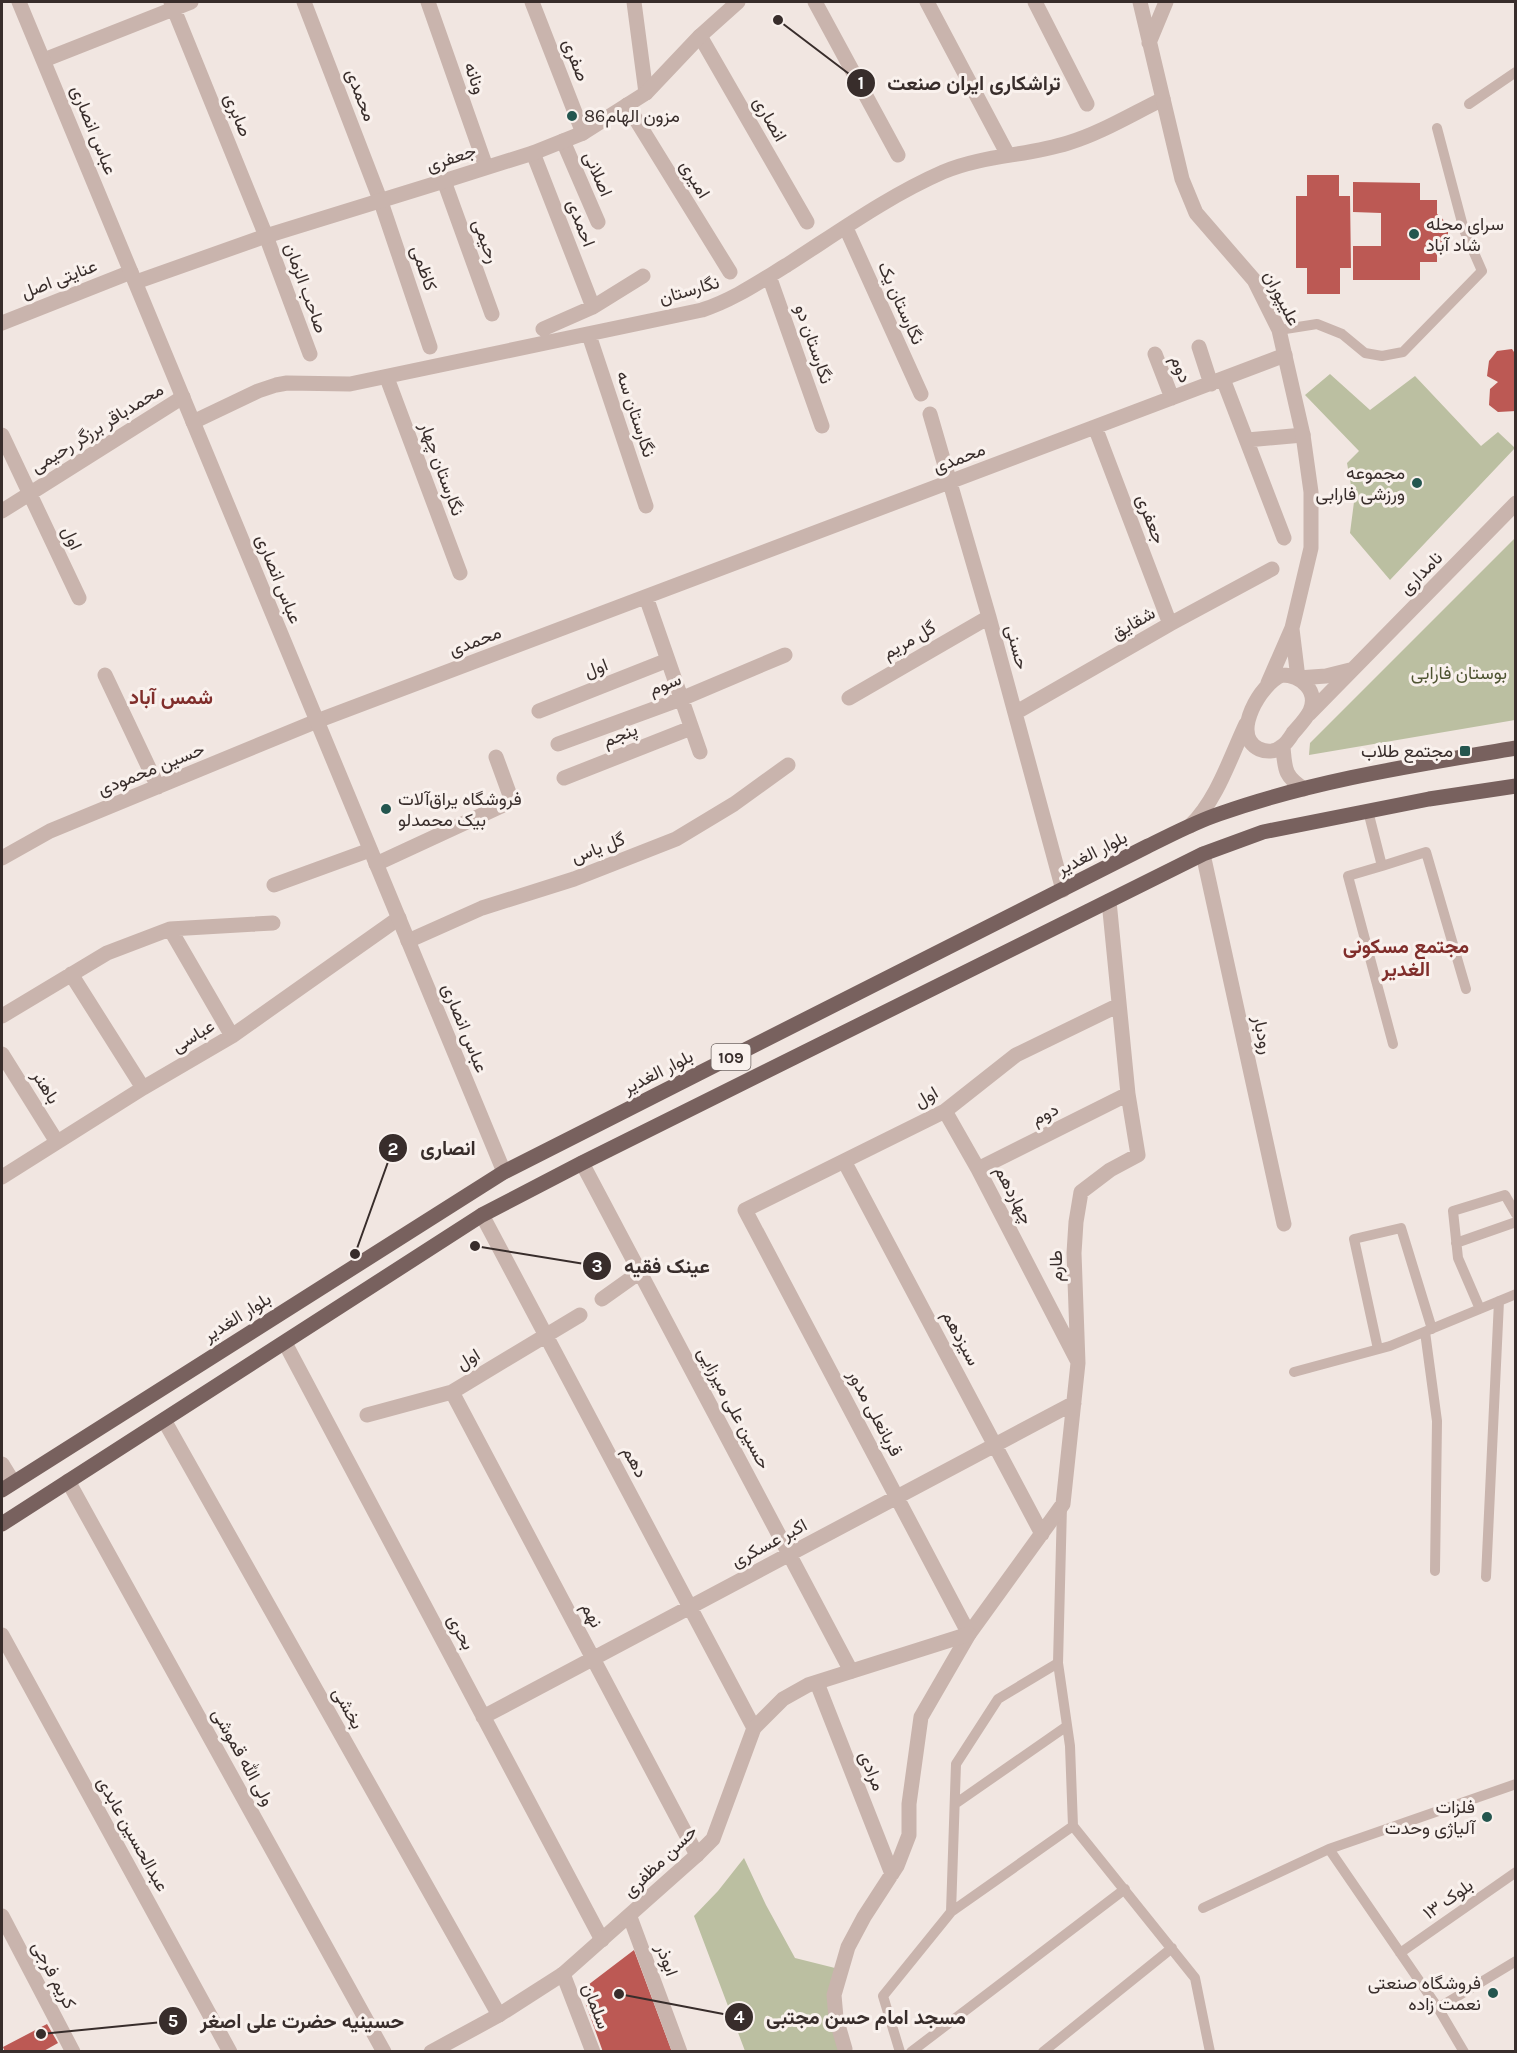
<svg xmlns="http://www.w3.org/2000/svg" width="1517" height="2053" viewBox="0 0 1517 2053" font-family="Karla,Vazirmatn,sans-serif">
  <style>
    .green { fill: #bbbfa1 }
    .building { fill: #bc5954 }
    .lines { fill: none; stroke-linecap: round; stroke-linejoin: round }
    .service { stroke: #c9b4ad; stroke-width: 10 }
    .minor { stroke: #c9b4ad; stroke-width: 15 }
    .tertiary { stroke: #c9b4ad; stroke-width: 15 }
    .primary { stroke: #78615e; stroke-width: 15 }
    .poi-dot { fill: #24564f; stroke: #f9f1ed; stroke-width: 2 }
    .labels { text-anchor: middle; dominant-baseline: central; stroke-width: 6; stroke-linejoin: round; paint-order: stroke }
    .shield { fill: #f9f1ed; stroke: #726865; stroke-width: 1.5 }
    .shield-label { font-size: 16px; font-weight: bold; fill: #382d2b }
    .street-label { font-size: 18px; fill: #382d2b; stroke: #f9f1ed }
    .poi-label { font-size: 18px; fill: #382d2b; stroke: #f9f1ed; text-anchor: end }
    .park-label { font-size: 18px; fill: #4e5431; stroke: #f9f1ed }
    .neighbourhood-label { font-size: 20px; font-weight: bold; fill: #802e2b; stroke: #f9f1ed }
    .leader { fill: none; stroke: #382d2b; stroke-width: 2 }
    .callout-dot { fill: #382d2b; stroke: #f9f1ed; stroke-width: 2 }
    .mark-label { font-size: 18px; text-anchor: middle; font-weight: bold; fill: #fff }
    .callout-label { font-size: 20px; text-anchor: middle; font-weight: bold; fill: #382d2b; stroke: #f9f1ed; stroke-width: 6; stroke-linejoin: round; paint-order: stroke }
  </style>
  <rect width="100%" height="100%" fill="#f1e6e1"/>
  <path class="green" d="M1330,374L1370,410L1415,376L1481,446L1498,432L1515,448L1390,580L1350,533L1354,502L1347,463L1359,451L1305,395Z
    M1515,538V720L1309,755L1310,743Z
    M744,1858L766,1905L795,1958L835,1968C823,2002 831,2019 841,2051H745L694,1916L718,1891Z"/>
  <path class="building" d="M1307,175H1339V196H1350L1351,268H1340V294H1307V268H1296V196H1307Z
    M1353,182L1420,183V200H1437V214L1441,217L1448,226V237L1445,242L1437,248V262H1420V280H1353V246H1381V213L1353,212Z
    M1512,349L1516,355V411L1498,412L1489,405L1490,389L1498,382L1487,376L1489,361L1497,351Z
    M634,1950L672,2052H603L585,2002L588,1985Z
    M47,2024L58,2043L42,2052H5L3,2047Z"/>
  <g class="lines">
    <path class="service" d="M1469,104L1516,72
      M1279,330L1317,324L1342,334L1365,353L1382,356L1403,352L1482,271L1464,230L1437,128
      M1368,811L1382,866L1426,852L1466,989
      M1382,866L1348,876L1393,1044
      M1456,1243L1516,1222
      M1480,1309L1458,1258L1453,1211L1505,1195L1516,1214
      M1425,1332L1437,1421L1435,1571
      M1378,1349L1354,1239L1401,1228L1432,1329
      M1294,1372L1390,1346L1516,1294
      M1062,1506L1058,1663L1070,1746L1073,1826L1195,1978L1210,2052
      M1486,1577L1499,1301
      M955,1804L1067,1726
      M1329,1849L1516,1784
      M1203,1908L1329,1849L1438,2008L1464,2052
      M951,1912L956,1764L998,1699L1058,1663
      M1400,1953L1516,1872
      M1438,2008L1516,1961
      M900,2052L883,1996L951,1912L1073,1826
      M911,2052L1125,1889
      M1043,2052L1172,1948"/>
    <path class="minor" d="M171,2L266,236L310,354
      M304,2L381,202L430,347
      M428,2L486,167
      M532,2L583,133
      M634,2L646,93
      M815,2L898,155
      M927,2L1008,155
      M1035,2L1087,104
      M700,36L807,222
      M44,60L191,2
      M627,105L730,272
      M563,141L598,222
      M533,153L593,307
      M444,181L492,314
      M846,228L921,394
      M769,276L822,426
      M2,323L131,272
      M543,329L593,307L643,276
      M589,335L646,506
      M1199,347L1211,384
      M1155,354L1172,398
      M387,378L460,573
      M1223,379L1284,538
      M930,414L989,617L1063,890
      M193,422L258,391L276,385L287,383L350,384L702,310C733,300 759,282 787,265C837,233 888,196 943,172C983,155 1027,156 1068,143C1101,133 1132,114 1163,99
      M1095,427L1170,624
      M2,435L79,598
      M1247,440L1303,435
      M2,511L183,397
      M646,597L700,752
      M105,675L158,787
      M849,698L989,617
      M539,711L668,660
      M1015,713L1170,624L1272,569
      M558,744L681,699L785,655
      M564,778L691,728
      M1203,854L1284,1224
      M2,858L50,831L317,721L1285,355
      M376,864L512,801L496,757
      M274,885L370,850
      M170,929L232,1036
      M408,941L482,908L574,879L676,839L734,804L788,765
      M71,974L143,1088
      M2,1016L107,953L170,929L273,923
      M2,1054L57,1142
      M945,1111L978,1169L1077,1360
      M844,1161L1042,1534
      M582,1163L851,1671
      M978,1169L1128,1094
      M2,1177L143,1088L232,1036L399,918
      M482,1215L754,1728
      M602,1299L640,1272
      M285,1343L602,1940
      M452,1392L697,1855
      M367,1415L452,1392L580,1315
      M164,1420L499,2015
      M2,1464L13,1482
      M68,1481L384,2052
      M969,1634L745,1210L945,1111L1016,1055L1119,1005
      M2,1635L230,2052
      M817,1683L892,1874
      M483,1717L1074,1403
      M2,1916L73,2052
      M630,1917L680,2052
      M563,1974L593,2052
      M845,2049L836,2018L834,1995L848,1947L864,1917L897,1866L909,1835V1804L921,1717L969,1634L1063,1504L1078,1363L1074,1253L1076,1222L1081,1192L1110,1170L1138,1155L1128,1094L1109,901"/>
    <path class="tertiary" d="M19,2L504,1172
      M1140,2L1182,179L1196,213L1254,280L1279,330L1303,435L1311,492V548L1292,628L1268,683
      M1149,43L1166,2
      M136,282L266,236L444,181L533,153L583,133L646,93L700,36L738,2
      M1292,629L1298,678L1326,676L1350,670
      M1282,675C1301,675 1319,691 1310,711C1306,719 1299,726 1293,733C1290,738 1286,744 1281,747C1275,752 1266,752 1259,749C1230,735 1261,683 1282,675Z
      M1309,714L1516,503
      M1283,747C1285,769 1284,776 1304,789
      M1190,826C1217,800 1230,758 1246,724
      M431,2052L499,2015L563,1974L697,1855L713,1839L754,1728L783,1699L808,1685L969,1634"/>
    <path class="primary" d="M2,1490L504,1172L1148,846C1171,835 1195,822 1219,814C1315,780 1416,765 1516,748
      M2,1524L482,1215L582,1163L1203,854L1263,832L1429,799L1516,786"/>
  </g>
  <g class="poi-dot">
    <circle cx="572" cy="116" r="6"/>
    <circle cx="1414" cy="234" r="6"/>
    <circle cx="1417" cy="483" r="6"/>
    <rect x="1459" y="745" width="12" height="12" rx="3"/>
    <circle cx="386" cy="809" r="6"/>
    <circle cx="1487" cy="1817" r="6"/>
    <circle cx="1493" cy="1993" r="6"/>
  </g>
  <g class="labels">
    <rect class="shield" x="711.5" y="1044" width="39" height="26" rx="4.5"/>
    <g class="shield-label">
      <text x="731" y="1057">109</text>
    </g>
    <g class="street-label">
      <text transform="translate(576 60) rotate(69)">صفری</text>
      <text transform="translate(475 78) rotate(71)">ونانه</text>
      <text transform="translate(361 95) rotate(69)">محمدی</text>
      <text transform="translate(238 115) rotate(68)">صابری</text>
      <text transform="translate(770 119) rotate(60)">انصاری</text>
      <text transform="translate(94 130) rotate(68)">عباس انصاری</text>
      <text transform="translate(451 158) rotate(-19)">جعفری</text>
      <text transform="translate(598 174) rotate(67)">اصلانی</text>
      <text transform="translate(695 179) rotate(59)">امیری</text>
      <text transform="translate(581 223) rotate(69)">احمدی</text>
      <text transform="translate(486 241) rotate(70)">رحیمی</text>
      <text transform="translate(424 268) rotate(71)">کاظمی</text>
      <text transform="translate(59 279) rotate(-21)">عنایتی اصل</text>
      <text transform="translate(306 288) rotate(70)">صاحب الزمان</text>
      <text transform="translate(689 290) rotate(-16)">نگارستان</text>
      <text transform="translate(1282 298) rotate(63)">علیپوران</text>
      <text transform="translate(901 303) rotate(66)">نگارستان یک</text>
      <text transform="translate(814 344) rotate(71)">نگارستان دو</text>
      <text transform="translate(1181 369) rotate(68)">دوم</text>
      <text transform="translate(636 414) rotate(72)">نگارستان سه</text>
      <text transform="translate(97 428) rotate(-32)">محمدباقر برزگر رحیمی</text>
      <text transform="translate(959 458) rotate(-21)">محمدی</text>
      <text transform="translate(442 469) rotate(70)">نگارستان چهار</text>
      <text transform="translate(1151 519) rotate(69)">جعفری</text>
      <text transform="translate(72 538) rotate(65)">اول</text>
      <text transform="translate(1421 573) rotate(-45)">نامداری</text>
      <text transform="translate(279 579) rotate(68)">عباس انصاری</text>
      <text transform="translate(1133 623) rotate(-30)">شقایق</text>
      <text transform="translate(909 640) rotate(-30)">گل مریم</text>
      <text transform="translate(475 641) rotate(-21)">محمدی</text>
      <text transform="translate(1017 647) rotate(75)">حسنی</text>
      <text transform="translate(596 668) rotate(-21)">اول</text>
      <text transform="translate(665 684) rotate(-21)">سوم</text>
      <text transform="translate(620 735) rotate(-22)">پنجم</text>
      <text transform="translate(151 769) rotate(-22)">حسین محمودی</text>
      <text transform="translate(598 848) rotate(-21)">گل یاس</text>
      <text transform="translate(1092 853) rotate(-27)">بلوار الغدیر</text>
      <text transform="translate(465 1028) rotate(68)">عباس انصاری</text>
      <text transform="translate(1263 1035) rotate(78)">رودبار</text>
      <text transform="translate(193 1036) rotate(-31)">عباسی</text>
      <text transform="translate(658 1072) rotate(-27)">بلوار الغدیر</text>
      <text transform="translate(46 1087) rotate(58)">باهنر</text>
      <text transform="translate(926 1097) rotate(-30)">اول</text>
      <text transform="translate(1045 1114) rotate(-27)">دوم</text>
      <text transform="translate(1014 1195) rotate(63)">چهاردهم</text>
      <text transform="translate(1056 1266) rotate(-91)">طارم</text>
      <text transform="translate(237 1317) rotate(-32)">بلوار الغدیر</text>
      <text transform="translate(961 1338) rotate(62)">سیزدهم</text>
      <text transform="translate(468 1359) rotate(-31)">اول</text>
      <text transform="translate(734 1408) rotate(62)">حسین علی میرزایی</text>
      <text transform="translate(875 1413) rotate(62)">قربانعلی مدور</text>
      <text transform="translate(635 1462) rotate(62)">دهم</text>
      <text transform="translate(769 1543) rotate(-28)">اکبر عسکری</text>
      <text transform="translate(592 1615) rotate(62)">نهم</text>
      <text transform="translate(461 1632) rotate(62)">بحری</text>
      <text transform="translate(348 1708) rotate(61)">بخشی</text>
      <text transform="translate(243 1757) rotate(61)">ولی الله قموشی</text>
      <text transform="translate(872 1771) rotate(68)">مرادی</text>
      <text transform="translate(133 1834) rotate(61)">عبدالحسین عابدی</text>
      <text transform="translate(660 1861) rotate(-44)">حسن مظفری</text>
      <text transform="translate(1448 1899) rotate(-35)">بلوک ۱۳</text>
      <text transform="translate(667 1960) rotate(70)">ابوذر</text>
      <text transform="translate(54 1975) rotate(62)">کریم فرجی</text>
      <text transform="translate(596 2006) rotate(69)">سلمان</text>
    </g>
    <g class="poi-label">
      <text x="584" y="116" text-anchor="start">مزون الهام86</text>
      <text x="1426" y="224" text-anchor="start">سرای محله<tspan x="1426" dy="21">شاد آباد</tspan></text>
      <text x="1405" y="473">مجموعه<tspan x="1405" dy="21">ورزشی فارابی</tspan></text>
      <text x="1453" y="751">مجتمع طلاب</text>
      <text x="398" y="799" text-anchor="start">فروشگاه یراق‌آلات<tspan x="398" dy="21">بیک محمدلو</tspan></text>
      <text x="1475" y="1807">فلزات<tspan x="1475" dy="21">آلیاژی وحدت</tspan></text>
      <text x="1481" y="1983">فروشگاه صنعتی<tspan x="1481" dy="21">نعمت زاده</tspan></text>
    </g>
    <g class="park-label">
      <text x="1459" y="673">بوستان فارابی</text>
    </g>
    <g class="neighbourhood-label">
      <text x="171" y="697">شمس آباد</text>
      <text x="1406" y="946">مجتمع مسکونی<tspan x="1406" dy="23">الغدیر</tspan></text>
    </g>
  </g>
  <path class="leader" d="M778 20L861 83M355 1254L393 1148M475 1246L597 1266M619 1994L739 2017M41 2034L173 2021"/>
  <g class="callout-dot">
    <circle cx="778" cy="20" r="6"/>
    <circle cx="355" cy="1254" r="6"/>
    <circle cx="475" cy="1246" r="6"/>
    <circle cx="619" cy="1994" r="6"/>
    <circle cx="41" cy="2034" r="6"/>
    <circle cx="861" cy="83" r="15"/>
    <circle cx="393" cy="1148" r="15"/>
    <circle cx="597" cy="1266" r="15"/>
    <circle cx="739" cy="2017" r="15"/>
    <circle cx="173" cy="2021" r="15"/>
  </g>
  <g class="mark-label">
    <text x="861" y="89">1</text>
    <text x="393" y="1155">2</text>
    <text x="597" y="1272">3</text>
    <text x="739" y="2023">4</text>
    <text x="173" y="2027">5</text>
  </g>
  <g class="callout-label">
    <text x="974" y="90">تراشکاری ایران صنعت</text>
    <text x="448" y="1155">انصاری</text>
    <text x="667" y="1273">عینک فقیه</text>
    <text x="866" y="2024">مسجد امام حسن مجتبی</text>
    <text x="302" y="2028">حسینیه حضرت علی اصغر</text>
  </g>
  <rect width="1517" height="2053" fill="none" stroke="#382d2b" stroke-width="6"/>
</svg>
